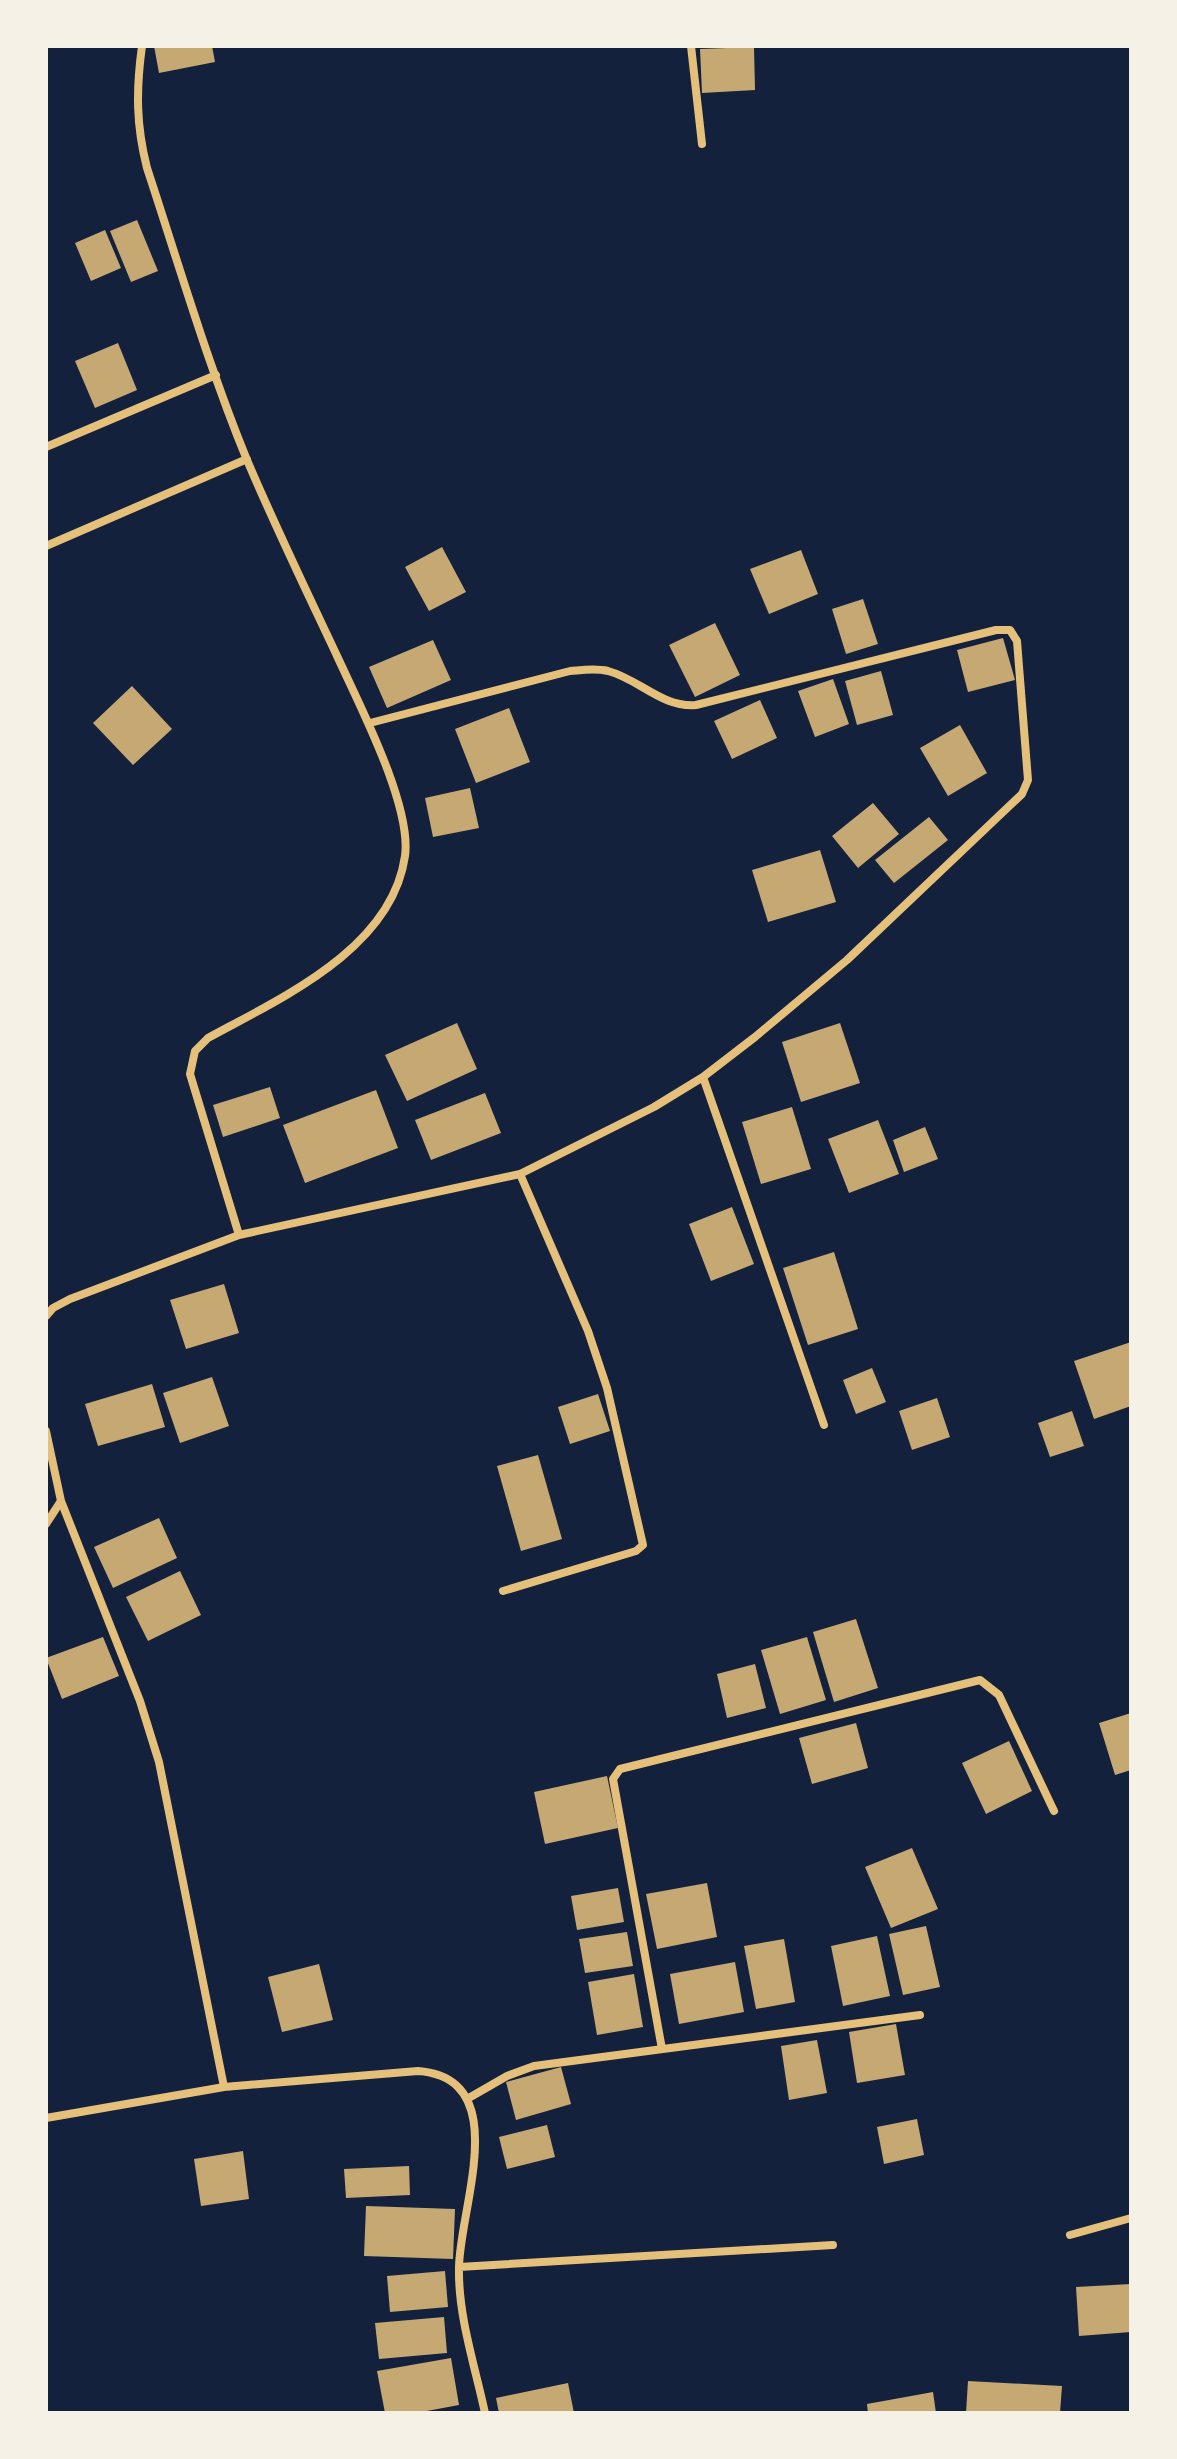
<svg xmlns="http://www.w3.org/2000/svg" width="1177" height="2459" viewBox="0 0 1177 2459" font-family="'Archivo Narrow',sans-serif">
  <style>
    .building { fill: #c6a872 }
    .lines { fill: none; stroke-linecap: round; stroke-linejoin: round }
    .minor { stroke: #e5c07b; stroke-width: 8 }
  </style>
  <rect width="100%" height="100%" fill="#14213d"/>
  <path class="building" d="M154,46H212L215,62L159,73Z
    M754,47L755,90L702,93L700,49Z
    M137,220L158,271L131,282L110,231Z
    M105,230L121,268L91,281L75,243Z
    M118,343L137,390L95,408L75,361Z
    M442,547L466,592L429,611L405,567Z
    M801,550L818,594L769,614L750,569Z
    M863,599L878,644L846,654L832,609Z
    M715,623L740,675L695,697L669,645Z
    M1003,638L1015,680L968,692L957,650Z
    M433,640L451,680L387,708L369,667Z
    M881,671L893,715L857,725L845,681Z
    M833,679L849,724L815,737L798,691Z
    M132,686L172,729L133,765L93,723Z
    M760,700L777,738L732,759L714,721Z
    M509,708L530,762L476,783L455,729Z
    M960,725L987,773L948,796L920,748Z
    M470,788L479,828L433,837L425,798Z
    M873,803L899,834L858,868L832,836Z
    M929,817L948,840L894,883L875,860Z
    M820,850L836,902L768,922L752,870Z
    M457,1023L477,1069L407,1101L385,1055Z
    M840,1023L860,1083L801,1102L782,1042Z
    M270,1087L280,1118L223,1137L213,1105Z
    M376,1090L398,1148L305,1183L283,1125Z
    M485,1093L501,1133L431,1160L415,1120Z
    M792,1107L811,1169L761,1184L742,1122Z
    M878,1120L899,1174L849,1193L828,1139Z
    M925,1127L938,1159L904,1172L893,1140Z
    M732,1207L754,1264L711,1281L689,1224Z
    M834,1252L858,1329L808,1345L783,1268Z
    M224,1284L239,1333L186,1349L170,1300Z
    M1131,1342V1406L1094,1419L1074,1361Z
    M872,1368L886,1402L856,1414L843,1380Z
    M212,1377L229,1426L180,1443L163,1393Z
    M152,1384L165,1427L98,1446L85,1404Z
    M598,1394L610,1431L570,1444L558,1407Z
    M937,1398L950,1437L912,1450L899,1411Z
    M1072,1411L1084,1446L1050,1457L1038,1423Z
    M538,1455L562,1539L521,1551L497,1466Z
    M159,1518L177,1558L113,1588L94,1547Z
    M180,1571L201,1615L148,1641L126,1597Z
    M856,1619L878,1688L834,1702L813,1632Z
    M103,1637L119,1676L62,1699L46,1658Z
    M807,1637L826,1700L780,1714L761,1650Z
    M755,1664L766,1708L727,1718L717,1674Z
    M1131,1713V1770L1115,1775L1099,1723Z
    M856,1723L868,1768L812,1784L799,1738Z
    M1009,1741L1032,1791L986,1814L962,1763Z
    M607,1776L618,1828L545,1844L534,1792Z
    M912,1848L938,1909L891,1928L865,1867Z
    M707,1883L717,1937L657,1949L646,1894Z
    M618,1888L624,1922L577,1930L571,1896Z
    M926,1926L940,1987L903,1995L889,1934Z
    M627,1932L633,1966L585,1973L579,1939Z
    M877,1936L890,1996L843,2006L831,1946Z
    M784,1939L795,2002L756,2009L744,1946Z
    M735,1962L744,2012L679,2024L670,1974Z
    M319,1964L333,2020L282,2032L268,1977Z
    M634,1974L643,2027L597,2035L588,1982Z
    M896,2024L905,2075L857,2083L849,2032Z
    M817,2040L827,2093L789,2100L781,2046Z
    M561,2067L571,2104L516,2120L506,2082Z
    M917,2119L924,2155L884,2164L877,2127Z
    M547,2125L555,2157L507,2169L499,2137Z
    M243,2151L249,2199L201,2206L194,2159Z
    M409,2166L410,2195L346,2198L344,2169Z
    M366,2206L455,2209L453,2259L364,2256Z
    M445,2271L448,2307L390,2312L387,2276Z
    M1131,2284V2332L1079,2336L1076,2287Z
    M444,2317L447,2353L379,2359L375,2323Z
    M451,2358L459,2405L416,2413H385L377,2371Z
    M968,2381L1062,2386L1060,2413H966Z
    M568,2383L574,2413H499L496,2398Z
    M933,2392L936,2413H868L867,2404Z"/>
  <g class="lines">
    <path class="minor" d="M691,46L702,144
      M46,447L216,375
      M46,546L247,459
      M703,1077L824,1425
      M239,1235L520,1174L654,1107L703,1077L755,1037L847,960L1022,794L1028,780L1017,641L1010,630H996L696,705C662,708 639,679 608,671C595,668 583,670 570,671L370,723
      M46,1316L53,1308L70,1299L239,1235L190,1074L195,1051L208,1038C281,998 392,949 405,856C412,806 359,704 338,658C307,592 275,526 247,460C208,365 179,265 147,168C136,125 136,90 142,46
      M46,1431L61,1501L46,1524
      M61,1501L140,1701L159,1762L224,2087
      M503,1591L636,1551L643,1545L607,1388L588,1331L520,1174
      M662,2049L613,1779L620,1769L980,1680L999,1695L1054,1811
      M467,2099L507,2076L534,2066L920,2015
      M46,2118L224,2087L418,2071C515,2078 459,2209 459,2268C458,2316 475,2366 485,2413
      M1070,2235L1131,2218
      M459,2267L833,2245"/>
  </g>
  <rect width="1177" height="2459" fill="none" stroke="#f6f1e7" stroke-width="96"/>
</svg>
